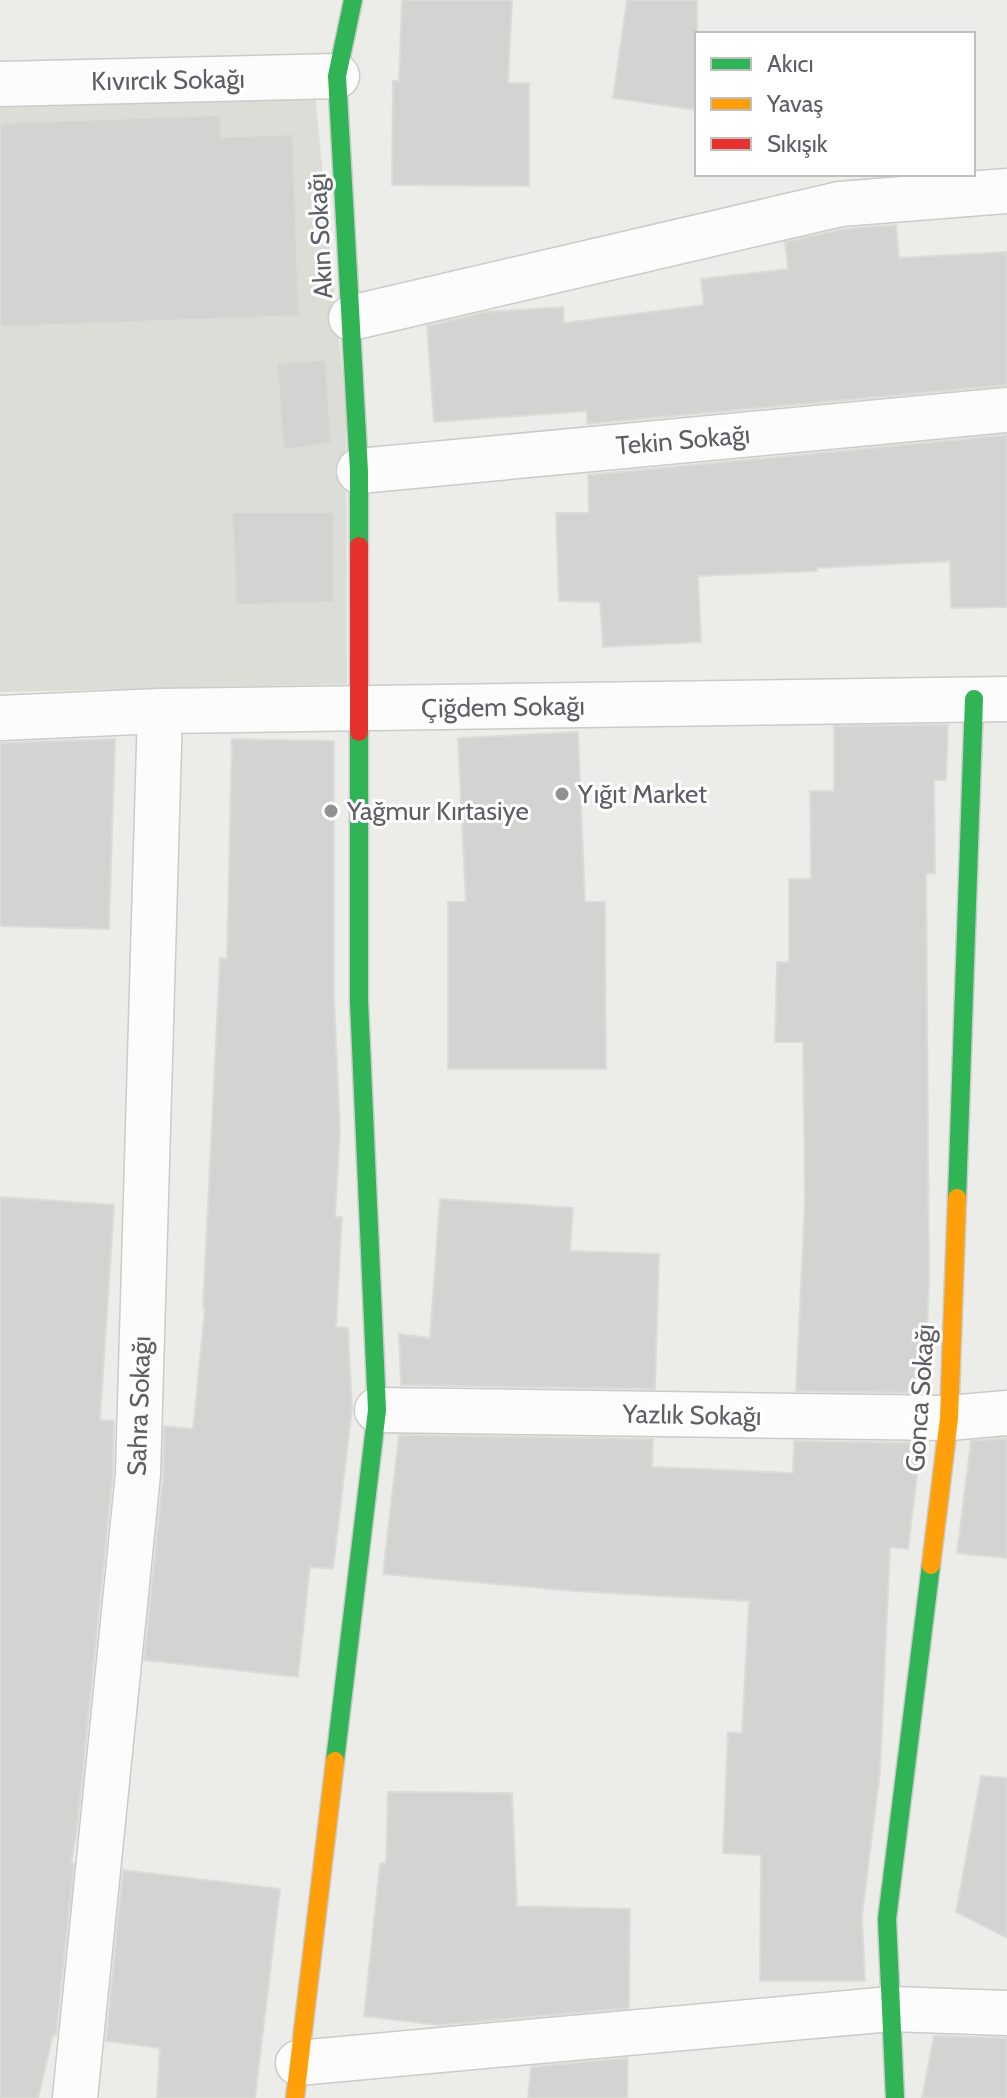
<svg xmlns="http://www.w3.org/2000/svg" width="1007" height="2098" viewBox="0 0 1007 2098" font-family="Cabin,sans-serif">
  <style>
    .education { fill: #dcddd7 }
    .building { fill: #d3d4d1; stroke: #dcdcd7; stroke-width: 2 }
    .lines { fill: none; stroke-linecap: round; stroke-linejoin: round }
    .street-casing { stroke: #cacbca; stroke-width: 47 }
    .fast-casing { stroke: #c9caca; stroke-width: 21 }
    .slow-casing { stroke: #c9caca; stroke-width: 21 }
    .jam-casing { stroke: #c9caca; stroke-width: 21 }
    .street { stroke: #fcfcfc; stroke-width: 44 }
    .fast { stroke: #30b455; stroke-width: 18 }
    .slow { stroke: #ff9f0a; stroke-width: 18 }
    .jam { stroke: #e5322d; stroke-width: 18 }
    .poi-dot { fill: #909193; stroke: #fff; stroke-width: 3 }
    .labels { text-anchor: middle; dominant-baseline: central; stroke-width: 6; stroke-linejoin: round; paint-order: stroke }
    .street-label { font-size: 26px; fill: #5e5f65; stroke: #fff }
    .poi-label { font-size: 26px; fill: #5e5f65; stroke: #fff; text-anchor: start }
  </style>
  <rect width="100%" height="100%" fill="#ecede8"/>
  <path class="education" d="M315,94L346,409L347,684L0,692V104Z"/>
  <path class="building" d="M402,0H512L508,83H529V186L392,185L393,81H399Z
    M627,0H697V110L613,98Z
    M220,115L221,137L293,134L299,316L0,327V123Z
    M896,225L899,258L1007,252V385L587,424V411L434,422L427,326L486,312L563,307L564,323L704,305L701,279L788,269L785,242L844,229Z
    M326,360L331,443L283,450L277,363Z
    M1007,435V607L951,608L950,561L817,568V571L698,576L701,642L603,647L600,602L559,601L556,513H589L588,475Z
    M232,512H334V602L236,605Z
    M948,725L946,780H934L935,873L926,874L929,1281L925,1393L796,1391L805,1201L803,1042H775L777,962H789V879H811L810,791H834V726Z
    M578,732L585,902H605L606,1069H448V902H466L458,738Z
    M115,739L109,929L0,926V743Z
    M232,739L334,741V1001L340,1129L335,1217H342L336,1327L348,1328L352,1409L333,1569L310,1567L298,1677L144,1660L163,1477L164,1426L193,1429L205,1308H203L220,958L227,959Z
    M0,1197L114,1205L100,1420L114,1421L113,1472L77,1830L71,1864H74L56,2036L53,2035L38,2098H0Z
    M440,1199L573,1208L570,1251L659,1254L655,1389L401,1385L399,1334L430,1338Z
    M399,1435L653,1439L652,1467L793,1473L794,1441L921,1443L908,1549L890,1547L880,1772L862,1916L865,1981H760L761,1855L723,1853L728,1732L742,1733L749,1601L575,1591L383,1574Z
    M1007,1438V1558L957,1553L971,1441Z
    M981,1776L1007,1778V1938L956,1912Z
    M388,1792L512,1793L517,1906L630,1909L629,2008L439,2025L364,2016L380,1863H386Z
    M123,1870L280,1889L255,2098H157L160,2048L106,2041Z
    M934,2036L1007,2038V2098H922Z
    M628,2058L627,2098H528L531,2067Z"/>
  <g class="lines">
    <g class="street-casing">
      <path id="street" d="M0,84L337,76
        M351,318L840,204L1007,191
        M359,471L1007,410
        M0,718L160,711L1007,699
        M377,1410L949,1418L1007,1413
        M298,2063L891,2009L1007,2013
        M75,2098L138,1474L160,711"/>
    </g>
    <g class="fast-casing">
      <path id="fast" d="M353,0L337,76L359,471V546
        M957,1198L974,699
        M335,1761L377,1410L359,1001V732
        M895,2098L887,1919L931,1565"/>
    </g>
    <g class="slow-casing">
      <path id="slow" d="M931,1565L949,1418L957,1198
        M295,2098L335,1761"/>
    </g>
    <g class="jam-casing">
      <path id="jam" d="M359,546V732"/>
    </g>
    <use href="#street" class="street"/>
    <use href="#fast" class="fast"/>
    <use href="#slow" class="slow"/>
    <use href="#jam" class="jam"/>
  </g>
  <g class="poi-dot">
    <circle cx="562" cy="794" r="8"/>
    <circle cx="331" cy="811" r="8"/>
  </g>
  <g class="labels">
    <g class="street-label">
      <text transform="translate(168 80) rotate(-1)">Kıvırcık Sokağı</text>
      <text transform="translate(320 236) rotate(-93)">Akın Sokağı</text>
      <text transform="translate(683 440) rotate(-5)">Tekin Sokağı</text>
      <text transform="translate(503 707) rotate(-1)">Çiğdem Sokağı</text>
      <text transform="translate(920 1398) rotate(-86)">Gonca Sokağı</text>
      <text transform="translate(139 1406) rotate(-88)">Sahra Sokağı</text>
      <text transform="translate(692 1415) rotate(1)">Yazlık Sokağı</text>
    </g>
    <g class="poi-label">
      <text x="578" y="794">Yığıt Market</text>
      <text x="347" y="811">Yağmur Kırtasiye</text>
    </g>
  </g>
  <rect x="695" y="32" width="280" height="144" fill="#ffffff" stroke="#bfbfc1" stroke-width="2"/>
  <rect x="711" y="58" width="40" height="12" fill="#30b455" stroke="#bfbfc1" stroke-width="2"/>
  <text x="767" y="72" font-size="24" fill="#5e5f65">Akıcı</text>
  <rect x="711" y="98" width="40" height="12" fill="#ff9f0a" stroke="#bfbfc1" stroke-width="2"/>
  <text x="767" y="112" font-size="24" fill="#5e5f65">Yavaş</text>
  <rect x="711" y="138" width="40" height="12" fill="#e5322d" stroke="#bfbfc1" stroke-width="2"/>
  <text x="767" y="152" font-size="24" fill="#5e5f65">Sıkışık</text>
</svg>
